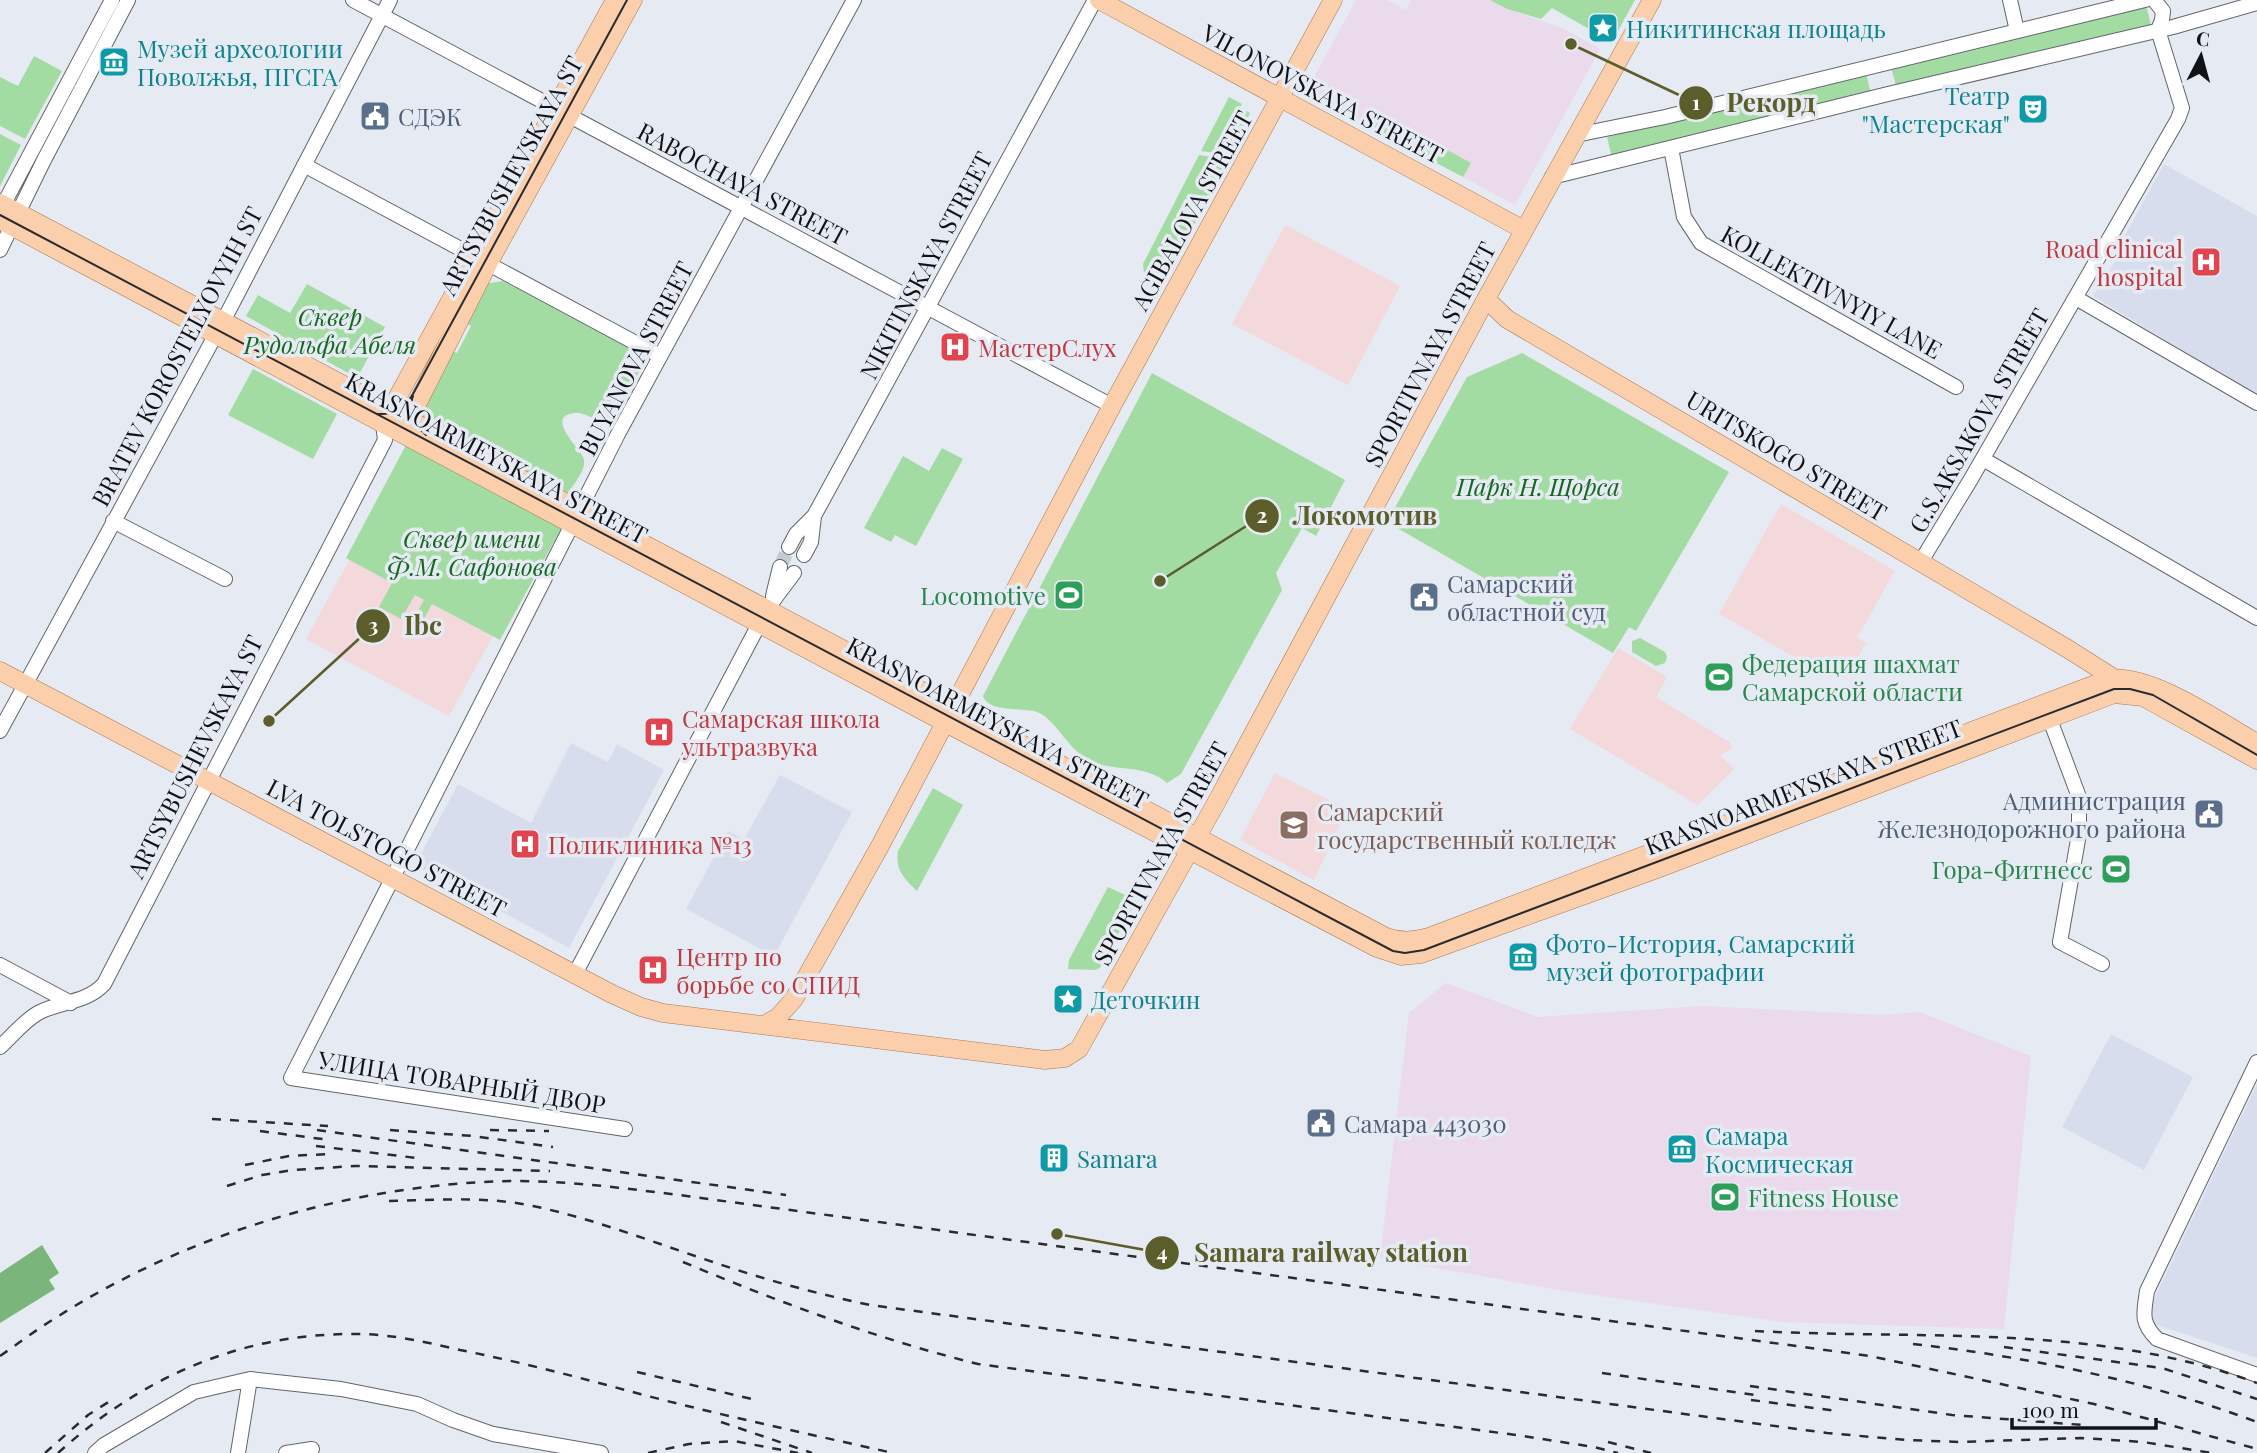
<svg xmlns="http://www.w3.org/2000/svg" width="2257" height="1453" viewBox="0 0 2257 1453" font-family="'Playfair Display',serif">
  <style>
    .commercial { fill: #eadaec }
    .built { fill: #d7ddec }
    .education { fill: #f3d8dc }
    .green { fill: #a3dca3 }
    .forest { fill: #7ab67b }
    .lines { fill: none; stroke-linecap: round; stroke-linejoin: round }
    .minor-tunnel { stroke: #c6cad1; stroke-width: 14; stroke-dasharray: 14 7; stroke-linecap: butt }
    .minor-casing { stroke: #62656c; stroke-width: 16 }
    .major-casing { stroke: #a87852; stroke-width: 19 }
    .minor { stroke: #fff; stroke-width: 14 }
    .major { stroke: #fbcfab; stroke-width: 18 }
    .tram { stroke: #2a2b2f; stroke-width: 2 }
    .rail { stroke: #2a2b2f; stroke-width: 2.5; stroke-dasharray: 9 9; stroke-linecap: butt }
    .labels { text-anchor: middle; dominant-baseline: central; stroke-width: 7; stroke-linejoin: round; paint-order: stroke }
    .culture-label { font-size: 24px; fill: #0d838f; stroke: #e6eaf2; text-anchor: start }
    .street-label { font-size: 24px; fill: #111215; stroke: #e6eaf2 }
    .service-label { font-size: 24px; fill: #4e5e75; stroke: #e6eaf2; text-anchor: start }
    .health-label { font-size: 24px; fill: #be3a42; stroke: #e6eaf2; text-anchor: start }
    .park-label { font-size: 24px; font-style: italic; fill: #12691e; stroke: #e6eaf2 }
    .leisure-label { font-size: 24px; fill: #27864d; stroke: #e6eaf2; text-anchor: end }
    .education-label { font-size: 24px; fill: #785e54; stroke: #e6eaf2; text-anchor: start }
    .leader { fill: none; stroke: #5b5d2a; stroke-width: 2.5 }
    .callout-dot { fill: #5b5d2a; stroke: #e6eaf2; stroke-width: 2.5 }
    .mark-label { font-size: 21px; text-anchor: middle; font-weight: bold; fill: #fff }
    .callout-label { font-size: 26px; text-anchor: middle; font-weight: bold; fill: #5b5d2a; stroke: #e6eaf2; stroke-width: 7; stroke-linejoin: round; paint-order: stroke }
  </style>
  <rect width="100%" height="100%" fill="#e6eaf2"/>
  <path class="commercial" d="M1356,0H1387L1406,10L1411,0H1490L1507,9L1562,28L1600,49L1515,205L1306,92Z
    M1446,983L1538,1017L1702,1006L1881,1015L1920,1012L2031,1056L2004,1329L1781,1322L1565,1291L1380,1258L1409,1013Z"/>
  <path class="built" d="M2164,164L2257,216V395L2093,296L2126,244L2122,241Z
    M571,743L608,762L617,744L664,770L569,948L415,865L458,784L531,823Z
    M780,775L852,812L774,956L686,909L728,831L744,839Z
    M2111,1034L2193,1077L2144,1170L2062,1127Z
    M2257,1084V1358L2151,1323L2153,1301Z"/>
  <path class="education" d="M1285,225L1400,286L1348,385L1232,324Z
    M1781,504L1895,571L1857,638L1866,643L1847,677L1836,671L1831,678L1719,614Z
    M350,559L493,636L449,716L306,639Z
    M1618,648L1667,677L1656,697L1729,742L1733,748L1720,755L1734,769L1698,805L1570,729Z
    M1275,773L1347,809L1314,880L1240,840Z"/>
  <path class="green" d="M1490,0H1635L1612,42L1552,8L1541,19L1507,9Z
    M2146,5L2151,25L1896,86L1891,67Z
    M34,56L62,71L25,139L0,126V77L18,86Z
    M1866,73L1871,94L1612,158L1607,137Z
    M1229,97L1242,104L1240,107L1250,113L1229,155L1201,151Z
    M1369,110L1410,132L1403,146L1362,123Z
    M0,134L21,145L0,186Z
    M1431,141L1471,163L1463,177L1423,156Z
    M1199,155L1227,159L1166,281L1156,279L1144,273L1143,264Z
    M503,281L637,349L642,367L611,420C593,422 584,411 574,413C543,417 583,450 584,460C586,471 572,486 567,495L423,420L420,404L449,350L457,353L471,326L463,321L484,284Z
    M307,284L385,327L357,378L246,316L258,295L290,313Z
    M1522,353L1729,472L1636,631L1629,627L1613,653L1387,522L1467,377Z
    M253,369L337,414L313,459L228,415Z
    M1152,373L1345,480L1316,536L1302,528L1276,573L1282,590L1181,774L1167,783C1145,763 1114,773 1089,760C1067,749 1056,719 1037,712C1022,707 989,713 983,696Z
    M406,445L563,525L500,640L432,604L421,624L413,620L424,600L415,595L401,619L379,607L392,583L346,558Z
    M942,448L963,459L916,546L895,535L891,542L864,528L903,456L929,471Z
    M1640,638L1665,652L1667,657L1665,663L1656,666L1632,652V641Z
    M933,788L963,805L917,891C904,878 895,870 898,851Z
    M1108,887L1136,900L1100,968L1095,970L1068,969L1069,960Z"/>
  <path class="forest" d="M42,1245L59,1273L49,1280L55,1289L0,1323V1273Z"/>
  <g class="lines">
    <path class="minor-tunnel" d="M780,567L789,547"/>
    <g class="minor-casing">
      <path id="minor" d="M353,0L1112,406
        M2010,0L2017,31
        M2154,0L2163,11L2162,20L2158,30
        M1576,135L1665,117L2145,0
        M1671,148L1684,217L1701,243L1956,387
        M304,165L660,356
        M1552,177L1888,94L2173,27L2257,3
        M0,211L112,0
        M0,250L44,160L128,0
        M2076,298L2257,403
        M1983,459L2257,618
        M113,521L225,579
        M789,547L796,534L814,516L1095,0
        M804,555L811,542L814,516
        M1920,563L1971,479L2178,119L2182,108L2158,30
        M773,596L780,567
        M2049,717L2079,797V834L2060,942L2102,964
        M0,731L228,312L390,0
        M0,965L71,1003
        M575,974L767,609L794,573
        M0,1047C12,1036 24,1021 38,1013C60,1001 85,1004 104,984L385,440L383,424
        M2257,1062L2147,1291C2144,1313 2140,1322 2157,1339L2257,1375
        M625,1129L291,1078L618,434L854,0
        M95,1453L104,1445L194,1392L250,1379L341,1389L417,1404L453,1420L493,1434L601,1453
        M238,1453L250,1379
        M286,1453L312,1449"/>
    </g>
    <g class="major-casing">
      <path id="major" d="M1099,0L1524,230
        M0,203L1386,937C1402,942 1413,941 1429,937L2109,679C2151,673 2220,722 2257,743
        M0,220L959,730L1377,948L1401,956L1421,954L1657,869L2114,694L2143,697L2257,760
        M1486,299L1507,319L2068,649L2117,680
        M385,420L615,0
        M405,428L488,264L633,0
        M0,671L612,994L641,1007L663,1013L1045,1060L1065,1058L1079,1049L1216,803L1486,299L1652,0
        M764,1025L778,1017L794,999L880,846L1112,406L1333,0"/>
    </g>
    <use href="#minor" class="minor"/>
    <use href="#major" class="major"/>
    <path class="tram" d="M0,215L1393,951L1405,953L1424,950L2114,689H2130L2153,695L2257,755
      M413,396C407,412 414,424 426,435
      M377,414C395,415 404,409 413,394L627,0"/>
    <path class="rail" d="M212,1119L328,1126
      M317,1130L786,1195
      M390,1130L473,1136L553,1147
      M490,1130L549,1131
      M260,1131L330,1140
      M316,1146L417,1158
      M245,1165L289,1156L329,1154
      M227,1186L262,1175L293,1170L355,1166L550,1171
      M389,1201C437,1200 485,1196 533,1206C595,1219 655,1243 716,1263C766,1280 818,1294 870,1305L1827,1433L1906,1440L1960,1442L2081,1438L2143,1442L2212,1453
      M683,1262C779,1302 877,1339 978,1364L1516,1435L1594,1447L1618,1453
      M1755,1331C1923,1340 2096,1323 2257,1383
      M1913,1344C2030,1357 2147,1381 2257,1422
      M2004,1347L2162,1368L2257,1399
      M0,1356C19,1343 37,1329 57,1317C183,1237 334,1190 483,1182C548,1178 614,1187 679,1195L1870,1356L2094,1404L2257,1449
      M637,1372L756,1400
      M1602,1373L1762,1396
      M1750,1386L1952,1415L2083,1425
      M1751,1400L1838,1411
      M721,1422L812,1453
      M1608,1442L1651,1453
      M45,1453L88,1415L110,1401
      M58,1453C142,1377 242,1333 356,1334C391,1334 426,1342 460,1350C521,1362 581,1378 640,1394C724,1416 809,1434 893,1453
      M648,1453L689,1444L734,1441L798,1453"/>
  </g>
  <defs>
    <g id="sight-square" transform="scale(1.575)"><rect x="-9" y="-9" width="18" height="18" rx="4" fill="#0f9aa8" stroke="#e6eaf2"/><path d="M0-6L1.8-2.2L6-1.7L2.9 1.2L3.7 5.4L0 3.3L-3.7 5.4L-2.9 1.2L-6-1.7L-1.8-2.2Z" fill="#fff"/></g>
    <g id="museum-square" transform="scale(1.575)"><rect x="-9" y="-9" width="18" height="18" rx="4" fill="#0f9aa8" stroke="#e6eaf2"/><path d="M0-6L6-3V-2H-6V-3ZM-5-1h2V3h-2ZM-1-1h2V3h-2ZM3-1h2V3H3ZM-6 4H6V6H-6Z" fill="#fff"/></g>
    <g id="theatre-square" transform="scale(1.575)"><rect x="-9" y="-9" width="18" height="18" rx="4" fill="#0f9aa8" stroke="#e6eaf2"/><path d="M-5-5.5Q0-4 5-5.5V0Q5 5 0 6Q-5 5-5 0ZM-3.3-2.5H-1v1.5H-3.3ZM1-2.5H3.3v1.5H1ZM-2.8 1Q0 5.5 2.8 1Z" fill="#fff"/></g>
    <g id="civic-square" transform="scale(1.575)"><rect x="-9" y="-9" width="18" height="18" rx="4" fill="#5c6f8a" stroke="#e6eaf2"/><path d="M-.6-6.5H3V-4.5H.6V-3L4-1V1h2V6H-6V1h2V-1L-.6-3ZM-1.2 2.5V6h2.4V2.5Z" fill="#fff"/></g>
    <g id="hospital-square" transform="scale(1.575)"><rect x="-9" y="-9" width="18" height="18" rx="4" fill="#e0444e" stroke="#e6eaf2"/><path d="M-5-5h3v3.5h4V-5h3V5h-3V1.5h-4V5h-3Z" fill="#fff"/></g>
    <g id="stadium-square" transform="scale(1.575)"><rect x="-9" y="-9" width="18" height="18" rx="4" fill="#2e9e5b" stroke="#e6eaf2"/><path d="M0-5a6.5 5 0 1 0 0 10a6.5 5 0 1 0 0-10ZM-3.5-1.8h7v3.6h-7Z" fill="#fff"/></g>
    <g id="university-square" transform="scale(1.575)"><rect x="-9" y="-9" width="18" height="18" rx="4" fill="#8d6e63" stroke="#e6eaf2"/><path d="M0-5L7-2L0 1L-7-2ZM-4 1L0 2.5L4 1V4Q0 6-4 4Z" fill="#fff"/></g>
    <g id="building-square" transform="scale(1.575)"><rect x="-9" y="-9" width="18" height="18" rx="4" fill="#0f9aa8" stroke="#e6eaf2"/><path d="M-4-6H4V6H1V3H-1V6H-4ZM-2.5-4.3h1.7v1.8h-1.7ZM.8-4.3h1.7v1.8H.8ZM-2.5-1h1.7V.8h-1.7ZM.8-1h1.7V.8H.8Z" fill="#fff"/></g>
  </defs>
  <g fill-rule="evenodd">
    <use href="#sight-square" x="1603" y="28"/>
    <use href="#museum-square" x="114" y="62"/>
    <use href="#theatre-square" x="2033" y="109"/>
    <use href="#civic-square" x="375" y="116"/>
    <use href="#hospital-square" x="2206" y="262"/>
    <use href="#hospital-square" x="955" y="347"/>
    <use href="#stadium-square" x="1069" y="595"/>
    <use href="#civic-square" x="1424" y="597"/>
    <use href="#stadium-square" x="1719" y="677"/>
    <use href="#hospital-square" x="659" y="732"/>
    <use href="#civic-square" x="2209" y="814"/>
    <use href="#university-square" x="1294" y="825"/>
    <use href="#hospital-square" x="525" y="844"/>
    <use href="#stadium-square" x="2116" y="869"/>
    <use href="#museum-square" x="1523" y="957"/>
    <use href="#hospital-square" x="653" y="970"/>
    <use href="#sight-square" x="1068" y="999"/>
    <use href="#civic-square" x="1321" y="1123"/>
    <use href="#museum-square" x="1682" y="1149"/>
    <use href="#building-square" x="1054" y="1158"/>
    <use href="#stadium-square" x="1725" y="1197"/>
  </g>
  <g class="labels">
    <g class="culture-label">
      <text x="1626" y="28">Никитинская площадь</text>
      <text x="137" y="48">Музей археологии<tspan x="137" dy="28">Поволжья, ПГСГА</tspan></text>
      <text x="2010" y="95" text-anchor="end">Театр<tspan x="2010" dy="28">"Мастерская"</tspan></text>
      <text x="1546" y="943">Фото-История, Самарский<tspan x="1546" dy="28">музей фотографии</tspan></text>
      <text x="1091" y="999">Деточкин</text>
      <text x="1705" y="1135">Самара<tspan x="1705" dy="28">Космическая</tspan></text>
      <text x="1077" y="1158">Samara</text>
    </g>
    <g class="street-label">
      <text transform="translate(1323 93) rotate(28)">VILONOVSKAYA STREET</text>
      <text transform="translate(510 175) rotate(-61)">ARTSYBUSHEVSKAYA ST</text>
      <text transform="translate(743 183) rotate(28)">RABOCHAYA STREET</text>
      <text transform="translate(1191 210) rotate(-61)">AGIBALOVA STREET</text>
      <text transform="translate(925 265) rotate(-62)">NIKITINSKAYA STREET</text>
      <text transform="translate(1832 291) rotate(29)">KOLLEKTIVNYIY LANE</text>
      <text transform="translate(1429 354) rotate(-62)">SPORTIVNAYA STREET</text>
      <text transform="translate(176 356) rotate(-62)">BRATEV KOROSTELYOVYIH ST</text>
      <text transform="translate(635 358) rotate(-62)">BUYANOVA STREET</text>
      <text transform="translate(1978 420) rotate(-60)">G.S.AKSAKOVA STREET</text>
      <text transform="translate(1787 455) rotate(31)">URITSKOGO STREET</text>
      <text transform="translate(497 457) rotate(28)">KRASNOARMEYSKAYA STREET</text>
      <text transform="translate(998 722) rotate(28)">KRASNOARMEYSKAYA STREET</text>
      <text transform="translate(194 756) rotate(-63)">ARTSYBUSHEVSKAYA ST</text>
      <text transform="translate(1803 786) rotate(-21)">KRASNOARMEYSKAYA STREET</text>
      <text transform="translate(387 847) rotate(28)">LVA TOLSTOGO STREET</text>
      <text transform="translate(1160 853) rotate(-61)">SPORTIVNAYA STREET</text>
      <text transform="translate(462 1081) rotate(9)">УЛИЦА ТОВАРНЫЙ ДВОР</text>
    </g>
    <g class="service-label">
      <text x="398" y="116">СДЭК</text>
      <text x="1447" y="583">Самарский<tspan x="1447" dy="28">областной суд</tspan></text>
      <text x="2186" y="800" text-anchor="end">Администрация<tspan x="2186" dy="28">Железнодорожного района</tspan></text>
      <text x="1344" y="1123">Самара 443030</text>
    </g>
    <g class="health-label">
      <text x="2183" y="248" text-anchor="end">Road clinical<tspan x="2183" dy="28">hospital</tspan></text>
      <text x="978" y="347">МастерСлух</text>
      <text x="682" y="718">Самарская школа<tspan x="682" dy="28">ультразвука</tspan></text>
      <text x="548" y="844">Поликлиника №13</text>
      <text x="676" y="956">Центр по<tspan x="676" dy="28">борьбе со СПИД</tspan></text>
    </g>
    <g class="park-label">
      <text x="330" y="316">Сквер<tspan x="330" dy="28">Рудольфа Абеля</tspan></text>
      <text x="1538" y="486">Парк Н. Щорса</text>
      <text x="472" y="538">Cквер имени<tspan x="472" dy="28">Ф.М. Сафонова</tspan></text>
    </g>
    <g class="leisure-label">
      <text x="1046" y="595">Locomotive</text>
      <text x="1742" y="663" text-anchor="start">Федерация шахмат<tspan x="1742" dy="28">Самарской области</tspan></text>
      <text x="2093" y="869">Гора-Фитнесс</text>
      <text x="1748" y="1197" text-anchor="start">Fitness House</text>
    </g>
    <g class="education-label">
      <text x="1317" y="811">Самарский<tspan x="1317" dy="28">государственный колледж</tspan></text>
    </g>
  </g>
  <path class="leader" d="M1571 44L1696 103M1160 581L1262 516M269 721L373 626M1057 1234L1162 1253"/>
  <g class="callout-dot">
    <circle cx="1571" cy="44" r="7"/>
    <circle cx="1160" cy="581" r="7"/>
    <circle cx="269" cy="721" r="7"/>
    <circle cx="1057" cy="1234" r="7"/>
    <circle cx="1696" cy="103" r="18"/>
    <circle cx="1262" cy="516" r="18"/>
    <circle cx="373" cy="626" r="18"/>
    <circle cx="1162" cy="1253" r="18"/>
  </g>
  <g class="mark-label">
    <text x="1696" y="110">1</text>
    <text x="1262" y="523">2</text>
    <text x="373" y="633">3</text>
    <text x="1162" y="1260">4</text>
  </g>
  <g class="callout-label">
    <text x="1771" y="112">Рекорд</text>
    <text x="1365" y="525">Локомотив</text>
    <text x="423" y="635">Ibc</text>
    <text x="1331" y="1262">Samara railway station</text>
  </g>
  <g transform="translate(2201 56) rotate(6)" stroke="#e6eaf2" stroke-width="5" paint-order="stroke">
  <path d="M0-5L12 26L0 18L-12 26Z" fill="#111215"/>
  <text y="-10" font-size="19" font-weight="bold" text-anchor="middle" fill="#111215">С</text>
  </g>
  <path d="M2012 1418v10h144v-10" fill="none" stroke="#111215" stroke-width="3.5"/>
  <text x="2022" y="1418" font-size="21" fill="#111215" stroke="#e6eaf2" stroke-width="5" paint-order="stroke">100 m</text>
</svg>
